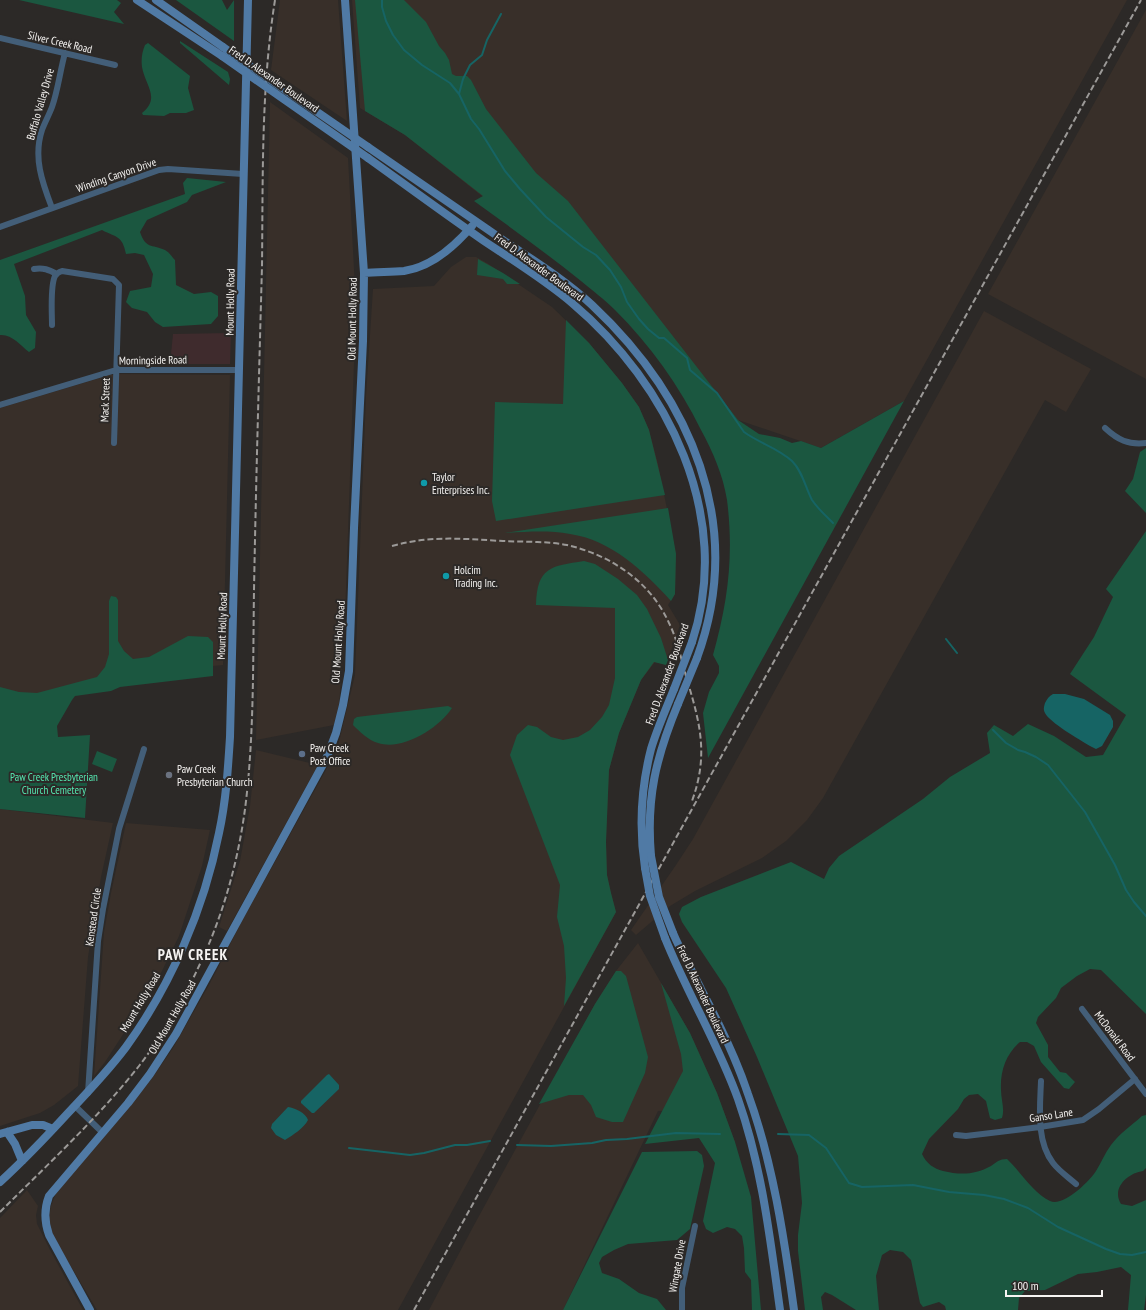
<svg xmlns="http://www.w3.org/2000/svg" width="1146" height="1310" viewBox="0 0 1146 1310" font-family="'PT Sans Narrow',sans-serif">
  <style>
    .commercial { fill: #3f2b2d }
    .built { fill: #382f29 }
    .green { fill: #1b5740 }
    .water { fill: #166464 }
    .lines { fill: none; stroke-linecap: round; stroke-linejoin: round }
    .stream { stroke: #166464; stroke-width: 2 }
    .street { stroke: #435e78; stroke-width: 6 }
    .secondary { stroke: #507aa5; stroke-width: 8 }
    .rail { stroke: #9c9a98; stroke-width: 2; stroke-dasharray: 6 3; stroke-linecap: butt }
    .secondary-bridge { stroke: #507aa5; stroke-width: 8 }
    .culture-dot { fill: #0f9aa8; stroke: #2c2927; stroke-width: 1.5 }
    .service-dot { fill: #5c6f8a; stroke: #2c2927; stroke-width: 1.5 }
    .worship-dot { fill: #6b7280; stroke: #2c2927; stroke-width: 1.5 }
    .labels { text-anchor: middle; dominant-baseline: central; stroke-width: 4; stroke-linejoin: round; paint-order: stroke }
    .street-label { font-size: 11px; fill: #f6f4f2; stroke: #2c2927 }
    .poi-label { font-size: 11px; fill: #f6f4f2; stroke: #2c2927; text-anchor: start }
    .park-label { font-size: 11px; fill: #55e9b2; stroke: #2c2927 }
    .district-label { font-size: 15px; font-weight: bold; letter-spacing: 1px; fill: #f6f4f2; stroke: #2c2927 }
  </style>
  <rect width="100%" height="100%" fill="#2c2927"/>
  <path class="commercial" d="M231,333L230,364H170L173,334Z"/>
  <path class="built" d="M280,0H338L347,121L271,70Z
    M352,0H1127L904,401L821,448L738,420L719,417L662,345L483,197L405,135L360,108Z
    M1146,10V379L988,294Z
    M270,102L348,158L356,306L344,646L339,704L334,725L256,740Z
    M466,257H476L487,263L552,307L589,343L622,383L639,407L649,430L658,464L676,554L675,594L668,605L680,625L666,665L655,662L641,680L619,733L609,770L606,842L607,875L611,893L616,912L398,1310H97L51,1233L49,1218L51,1206L56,1193L122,1116L153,1077L173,1048L209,985L242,921L337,750L355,675L366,396L373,289L434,286L451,267Z
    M984,311L1091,369L1066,412L1045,400L823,798L807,820L786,841L762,858L695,891L670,906L636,935L631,930L676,865L693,839Z
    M121,374L230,375L223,665L120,675L0,705V408L110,375Z
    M256,750L318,765L227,931L219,927L240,861L250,806Z
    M0,809L113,823L101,877L88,957L78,1086L54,1105L40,1113L0,1126Z
    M126,823L210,830L202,866L179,936L162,971L137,1013L105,1062L94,1076L104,932L111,893Z
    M638,943L690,1033L717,1093L735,1142L738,1199L682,1110L658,1111L563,1310H429L473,1227L595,1004L616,971Z
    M27,1190L38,1206L36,1215L37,1224L49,1248L83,1310H0V1218Z"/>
  <path class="green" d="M19,0H117L121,3L114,12L124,24Z
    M176,0H222L227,10L234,0V41Z
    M355,0H404L426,22L439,46L445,53L449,60L452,74L456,76H467L471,80L486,109L536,173L568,201L738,420L759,434L780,438L792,443L801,441L821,448L904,401L708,758L703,713L709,692L719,673V666L713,655C728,602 734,555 727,500C723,475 713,452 701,430C679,385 650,345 615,310C605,300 592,290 581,281C546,253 510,227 474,201L483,196L405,135L365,111Z
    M180,41L228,72L230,79L229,85L180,43Z
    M148,43L190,76L188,88L194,110L186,113H170L164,116L143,115L142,113C161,98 145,85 142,67C141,59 142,52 145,45Z
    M187,178L226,182L192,195L187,202L147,220L140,232C146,249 151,244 165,250C169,252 172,257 175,260L176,285L194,294L211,292L218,296V316L211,324L163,327L155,322L147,312L132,308L126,302L130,291L151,287L153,274L144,255L135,253L126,254C122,235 117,238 102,230L14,264L25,296L26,315L36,332L35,348L29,352C20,345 12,334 0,335V260L185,194L183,183Z
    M478,259L503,273L520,284H507L503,279L477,275Z
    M566,320L589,343L622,383L639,407L649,430L665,495L496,521L492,501L495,402L563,404Z
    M1146,448V513L1125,491L1133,479L1140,452Z
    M668,508L676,554L675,594L671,601C644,571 611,540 570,534C548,530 526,532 505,533Z
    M1146,531V1014L1101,970L1090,969L1077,976L1061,988L1056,998L1038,1017L1036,1023L1048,1045V1057L1060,1072L1066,1073L1075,1082L1069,1089L1064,1088L1041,1062L1034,1046L1027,1042H1020C1006,1054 1000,1071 1001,1090C1001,1100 1005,1109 1002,1118L995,1120L990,1118L986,1101L978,1094L969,1095L964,1099L958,1109L929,1139L922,1154C926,1163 934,1169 943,1171C960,1175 975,1175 991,1166C997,1162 999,1159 1007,1159C1020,1171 1034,1194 1050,1201C1063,1207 1089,1182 1096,1171C1101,1163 1105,1153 1111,1145C1119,1134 1132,1125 1142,1116L1146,1115V1168L1143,1171C1128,1173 1111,1188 1121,1204L1132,1206L1146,1200V1295L1144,1310H1128L1131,1275L1121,1267L1097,1272L1078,1274L1045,1290L1025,1291L1019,1298L1018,1310H946L945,1306L939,1302L923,1307L920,1303L911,1260L903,1252L890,1250L882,1255L876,1276L879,1310H856L832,1295L825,1292L821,1297L823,1310H805L798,1251V1235L802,1203L798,1156L757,1057L726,988L682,922L679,914L682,907L701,897L791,862L824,879L829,868L839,856L923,799L950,777L990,753L987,733L994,725L1013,736L1028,724L1054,736L1086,757L1103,755L1126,715L1070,674L1094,637L1113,597L1106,589Z
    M584,561L595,564L618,579L637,595L647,609L661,638L668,660L666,665L654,662L641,680L619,733L609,770L606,842L607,875L611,893L616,912L564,1006L566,978L564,946L557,917L560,885L510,755L517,735L528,725L537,727L551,737L563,740L578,737L590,730L602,717L609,705L615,678V608L536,605C537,567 551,566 584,561Z
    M111,596L116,597L118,600V641L124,651L133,659L149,657L188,636L208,637L213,642V676L120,687L111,691L75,696L72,700L57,726L58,737L90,735L85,818L0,809V687L19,692L37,693L97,677L105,667L109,654V601Z
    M448,706L452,708C439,728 403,751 378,743C368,740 360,732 353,725L354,719L357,717Z
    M97,751L117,759L112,772L92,764Z
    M616,971H621L626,976L648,1057L645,1073L623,1122H612L596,1117L591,1105L583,1095H569L539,1104L595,1004Z
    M661,983L690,1033L717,1093L735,1142L751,1197L761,1310H752L751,1280L745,1272L744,1248L742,1236L735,1229L727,1227L713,1233L706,1229L703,1221L715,1163L699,1138L645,1144L683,1071L681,1054Z
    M697,1151L702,1155L704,1166L690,1229L677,1240L628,1244L614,1250L602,1257L599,1263L602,1273L619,1279L639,1293L657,1299L666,1310H563L642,1152Z"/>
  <path class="water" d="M1053,694H1065L1084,699L1110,715L1113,721V727L1102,746L1096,749L1090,746C1080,740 1049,722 1045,713C1043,709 1044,707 1045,703C1047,699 1049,696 1053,694Z
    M329,1074L339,1085V1089L314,1113H312L301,1103V1101L327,1075Z
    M288,1107C295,1108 306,1113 308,1120C304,1128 293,1135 285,1140L276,1135L271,1128L272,1124Z"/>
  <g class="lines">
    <path class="stream" d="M382,0V7L386,21L393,35L404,50L422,65L450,83L459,94L471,119L479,129L505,171L520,189L546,217L583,247L596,255L610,270L621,287L627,302L639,319L648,329L659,338H664L687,358L690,370L717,393L744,432C759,443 778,448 792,461C803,472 805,487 812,500C818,509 826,516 833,523
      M459,94L463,79L470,65L482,55L487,40L501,14
      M946,639L957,653
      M993,730L1006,743L1018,750L1025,752L1036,757L1048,765L1085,812L1115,865L1126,890L1134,902L1146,916
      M778,1134L809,1135L826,1148L849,1183L862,1187L913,1185L949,1192L984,1195L1004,1199L1028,1208L1058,1227L1106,1249L1120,1254L1132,1255L1146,1252
      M517,1145L551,1146L592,1143L606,1140L627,1139L676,1133L720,1134
      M349,1148L410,1155L424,1153L455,1145H467L490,1141"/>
    <path class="street" d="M0,38L115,65
      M52,208C42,182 33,157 42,130C45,122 49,115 52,107C58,90 60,71 65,53
      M0,227L159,170L168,169L243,174
      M34,269C43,267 49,270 57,274
      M52,325C52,313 50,286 55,276C57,273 59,272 62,271L113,279L119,285L114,443
      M0,405L116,370H239
      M1105,428C1118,440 1128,445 1146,443
      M1082,1009L1146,1094
      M1041,1081C1040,1108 1036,1141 1053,1163C1059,1171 1068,1177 1076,1184
      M88,1093L98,941L103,909L119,829L144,749
      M75,1106L103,1133
      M956,1135L966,1136L1040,1127L1083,1120L1099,1109L1135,1079
      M682,1310V1288L695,1226"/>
    <path class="secondary" d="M137,0L222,56
      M156,0L223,47
      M368,147C413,178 458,209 503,240C533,260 565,280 592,305C691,398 746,524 697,658
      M368,158C407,186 445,214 484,241C514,261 545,280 572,303C668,384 734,516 692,642
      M364,273C377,272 390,272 404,271C431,267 454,247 472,226
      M651,856C646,798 656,757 678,704
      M645,868C639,829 641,788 651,749C657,729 666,709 674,689
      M673,933C681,952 692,970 701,989C719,1023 736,1058 748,1094C773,1163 784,1237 794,1310
      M665,938C687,993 718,1043 738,1099C762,1167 770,1238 780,1310
      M7,1132L15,1144L22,1161
      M0,1134L32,1125H43L53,1129
      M0,1182C24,1160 46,1137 68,1113C88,1092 108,1071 126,1047C171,985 204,909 219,833C226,801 228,769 230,737L248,0
      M90,1310L49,1235C44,1221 44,1209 49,1196L128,1103L150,1074L176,1034L327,757L336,733L343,705L349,671L354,528L363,341L364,273L345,0"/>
    <path class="rail" d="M392,546C431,535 464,539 503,541C524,542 546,541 567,545C610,555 650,581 669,623C678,641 682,663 688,683C701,726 708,757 692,801
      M0,1212C47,1165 97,1119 139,1066C162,1036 183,1001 199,966C225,912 241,851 247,792C254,725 253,657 254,590C256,482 259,374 262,266C263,177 261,88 275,0
      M414,1310L1141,0"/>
    <path class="secondary-bridge" d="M223,47L368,147
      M222,56L368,158
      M674,689L692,642
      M678,704L697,658
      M651,856L659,897L673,933
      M645,868L650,896L665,938"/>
  </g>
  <g class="culture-dot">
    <circle cx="424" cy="483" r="4"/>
    <circle cx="446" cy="576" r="4"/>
  </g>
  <circle class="service-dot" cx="302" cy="754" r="4"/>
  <circle class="worship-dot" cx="169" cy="775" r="4"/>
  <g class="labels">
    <g class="street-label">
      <text transform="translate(60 42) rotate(13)">Silver Creek Road</text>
      <text transform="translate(274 79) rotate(35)">Fred D. Alexander Boulevard</text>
      <text transform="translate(40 104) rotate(-74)">Buffalo Valley Drive</text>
      <text transform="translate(116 175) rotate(-19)">Winding Canyon Drive</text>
      <text transform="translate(539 267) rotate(36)">Fred D. Alexander Boulevard</text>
      <text transform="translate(230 302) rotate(-89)">Mount Holly Road</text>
      <text transform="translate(352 319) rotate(-89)">Old Mount Holly Road</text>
      <text transform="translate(153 360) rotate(-1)">Morningside Road</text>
      <text transform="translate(105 400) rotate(-88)">Mack Street</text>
      <text transform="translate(222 626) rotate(-88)">Mount Holly Road</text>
      <text transform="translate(338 642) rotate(-86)">Old Mount Holly Road</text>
      <text transform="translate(667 674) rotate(-70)">Fred D. Alexander Boulevard</text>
      <text transform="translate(93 917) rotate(-82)">Kenstead Circle</text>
      <text transform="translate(703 994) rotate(65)">Fred D. Alexander Boulevard</text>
      <text transform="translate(140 1002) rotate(-59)">Mount Holly Road</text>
      <text transform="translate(172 1017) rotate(-60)">Old Mount Holly Road</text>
      <text transform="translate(1115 1036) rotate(53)">McDonald Road</text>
      <text transform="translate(1051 1115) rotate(-9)">Ganso Lane</text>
      <text transform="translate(677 1266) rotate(-80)">Wingate Drive</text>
    </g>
    <g class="poi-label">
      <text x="432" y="477">Taylor<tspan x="432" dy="13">Enterprises Inc.</tspan></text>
      <text x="454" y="570">Holcim<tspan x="454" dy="13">Trading Inc.</tspan></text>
      <text x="310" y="748">Paw Creek<tspan x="310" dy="13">Post Office</tspan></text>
      <text x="177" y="769">Paw Creek<tspan x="177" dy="13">Presbyterian Church</tspan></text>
    </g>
    <g class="park-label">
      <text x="54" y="777">Paw Creek Presbyterian<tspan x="54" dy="13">Church Cemetery</tspan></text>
    </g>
    <g class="district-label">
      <text x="193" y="954">PAW CREEK</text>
    </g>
  </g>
  <path d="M1006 1290v6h96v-6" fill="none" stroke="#f6f4f2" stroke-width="2"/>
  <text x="1012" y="1290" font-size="12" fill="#f6f4f2" stroke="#2c2927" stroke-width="3" paint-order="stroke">100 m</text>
</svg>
